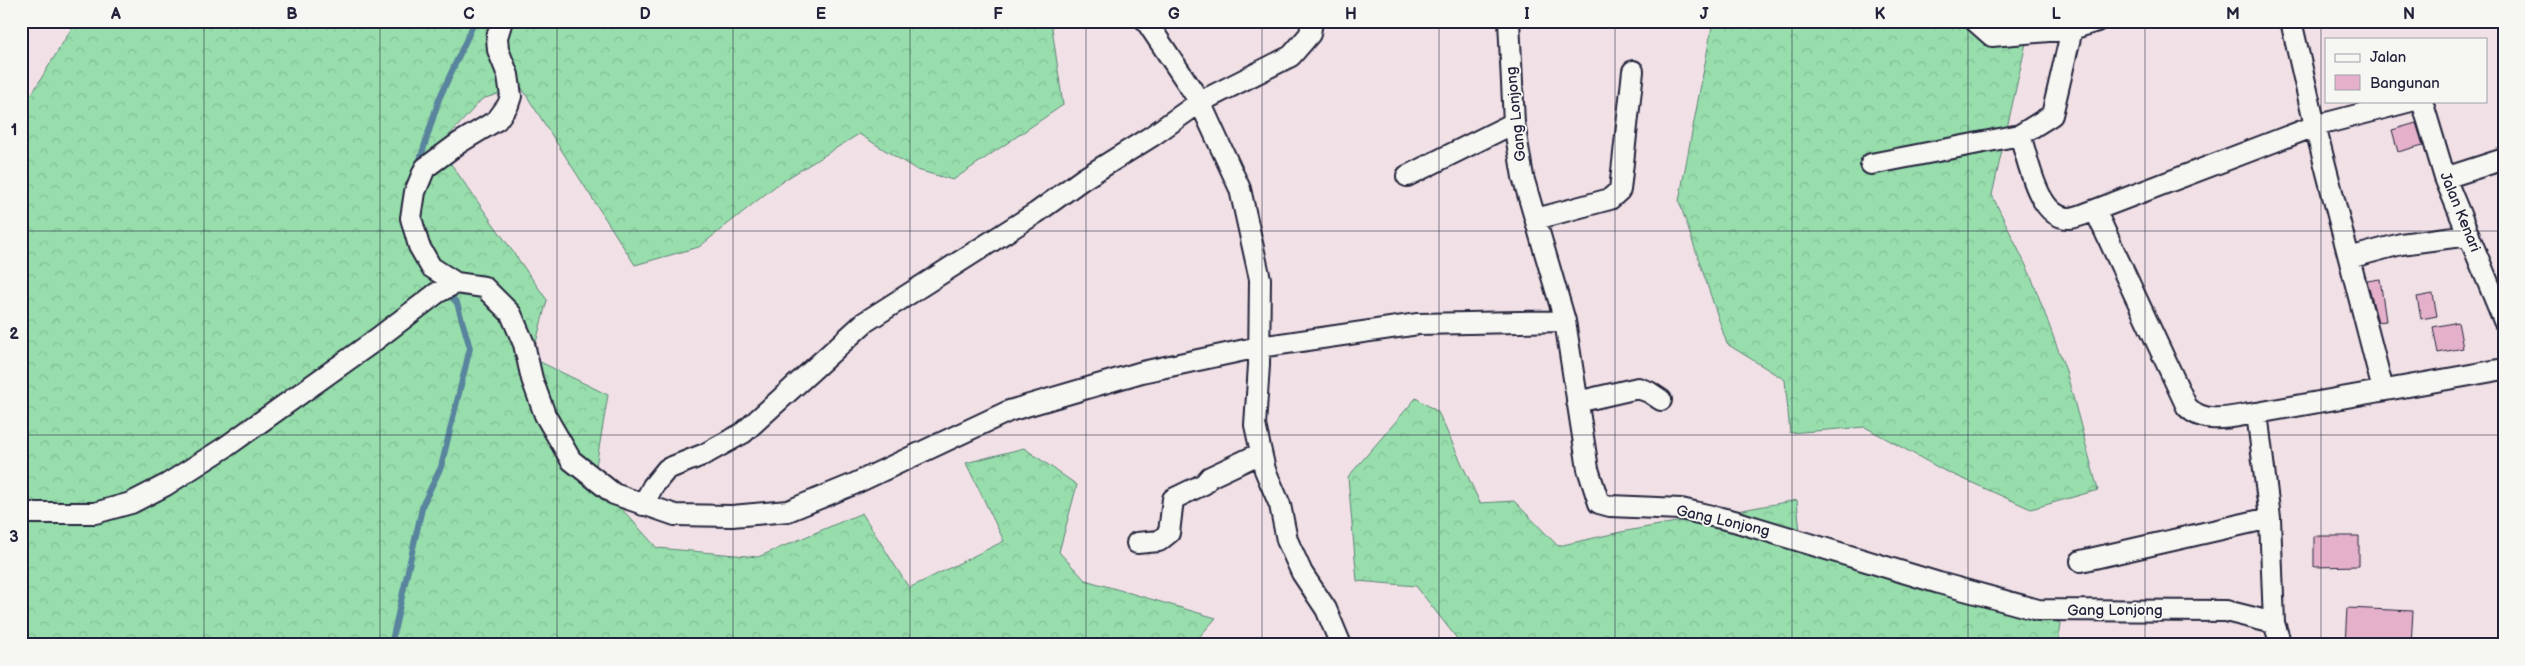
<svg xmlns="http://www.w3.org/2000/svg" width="2525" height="666" viewBox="0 0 2525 666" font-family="'Balsamiq Sans',sans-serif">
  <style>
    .forest { fill: url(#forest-crowns); stroke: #5c8074 }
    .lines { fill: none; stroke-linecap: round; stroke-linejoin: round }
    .stream { stroke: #59849d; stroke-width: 6 }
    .building { fill: #e5b0ca; stroke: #22223b }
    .minor-casing { stroke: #22223b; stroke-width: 24 }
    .minor { stroke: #f6f6f2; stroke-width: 20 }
    .grid { fill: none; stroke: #22223b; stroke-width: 1; stroke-opacity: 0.55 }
    .labels { text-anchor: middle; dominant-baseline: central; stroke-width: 4; stroke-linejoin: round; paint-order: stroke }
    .street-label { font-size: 15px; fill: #22223b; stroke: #f6f6f2 }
    .neatline { fill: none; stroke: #22223b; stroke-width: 2 }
    .grid-label { font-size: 16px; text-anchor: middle; font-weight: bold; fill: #22223b }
  </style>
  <defs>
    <pattern id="forest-crowns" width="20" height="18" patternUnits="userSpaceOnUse" patternTransform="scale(1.25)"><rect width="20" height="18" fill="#97deac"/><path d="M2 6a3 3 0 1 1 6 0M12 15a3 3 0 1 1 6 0" fill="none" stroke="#82be95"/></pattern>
  </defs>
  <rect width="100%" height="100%" fill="#f1e1e6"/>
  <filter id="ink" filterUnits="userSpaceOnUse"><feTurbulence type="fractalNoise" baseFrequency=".02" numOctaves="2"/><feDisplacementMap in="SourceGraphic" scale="10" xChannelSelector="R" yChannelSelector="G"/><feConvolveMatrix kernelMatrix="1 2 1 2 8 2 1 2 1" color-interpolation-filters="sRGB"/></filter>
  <g filter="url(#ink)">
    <path class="forest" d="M76,21H1051L1063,105L953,180L917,170L859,134L778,184L699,247L635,265L521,87L482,99L439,147L547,300L532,358L608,395L594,478L657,548L758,557L862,513L909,588L1004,541L966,463L1024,448L1077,485L1059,552L1085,580L1216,618L1192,645H21V103L33,92Z
      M1713,21H2021L2027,39L1992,195L2031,276L2066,371L2098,490L2031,509L1941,469L1865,427L1790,433L1785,380L1727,344L1679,201Z
      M1416,398L1438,412L1480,503L1514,501L1558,546L1621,532L1797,500L1802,554L2061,623L2058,645H1462L1416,586L1357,581L1348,477Z"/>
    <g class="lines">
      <path class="stream" d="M418,166L439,99L475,21
        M391,645L423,504L441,467L470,348L457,303L446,291"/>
    </g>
    <path class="building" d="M2416,123L2423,145L2398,152L2392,130Z
      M2380,279L2386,321L2378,322L2367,281Z
      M2433,294L2437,316L2421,319L2417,297Z
      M2458,322L2463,348L2438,353L2433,327Z
      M2314,536H2359V566L2314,567Z
      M2347,608L2413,611L2411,645H2345Z"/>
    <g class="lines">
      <g class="minor-casing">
        <path id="minor" d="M502,21L497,37L498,50L508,75L511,96L508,105L497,120L459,143L425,168L415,192L411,218L419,246L431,267L456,283L484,287L511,314L524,344L532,379L545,415L571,460L614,494L675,515L732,516L788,511L854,484L1009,411L1142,372L1259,347L1418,324L1565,321
          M1146,21L1200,102L1240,189L1260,279L1259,365L1255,425L1265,470L1280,505L1287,540L1302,573L1326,609L1341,645
          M1509,21L1514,123L1523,177L1565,321L1588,469L1599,503L1610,506L1681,509L1734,521L1939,583L2038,610L2226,611L2274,623L2281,645
          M1975,21L1992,36L2072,29L2097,21
          M2291,21L2315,126L2383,390
          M2422,101L2445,178L2504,321
          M2020,135C2028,158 2037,218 2069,218C2077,218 2087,213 2095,210L2315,126L2411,101
          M1871,164L2020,135L2052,115L2072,29L2078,21
          M1407,176L1514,123
          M2445,178L2504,159
          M2095,210L2187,407C2206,426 2233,416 2257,413
          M1536,219L1610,199L1620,190L1633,71
          M2349,258L2401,244L2469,235
          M1577,402L1638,388L1649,392L1661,400
          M643,505L653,486L667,469L705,454L743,433L865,322L1036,213L1083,179L1152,136L1200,102L1291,56L1310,34L1312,21
          M21,513H95L131,503L166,485L227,446L370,344L437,293L456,283
          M1137,543L1159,541L1169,533L1173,499L1204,484L1210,477L1261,453
          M2081,561L2270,518
          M2274,623L2270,518L2257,413L2504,369"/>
      </g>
      <use href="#minor" class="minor"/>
    </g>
  </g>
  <path class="grid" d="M204,21V645M380,21V645M557,21V645M733,21V645M910,21V645M1086,21V645M1262,21V645M1439,21V645M1615,21V645M1792,21V645M1968,21V645M2145,21V645M2321,21V645M21,231H2504M21,435H2504"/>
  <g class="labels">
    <g class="street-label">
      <text transform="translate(1516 114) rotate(-96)">Gang Lonjong</text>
      <text transform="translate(2460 212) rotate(68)">Jalan Kenari</text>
      <text transform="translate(1723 521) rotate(13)">Gang Lonjong</text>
      <text x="2115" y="610">Gang Lonjong</text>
    </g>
  </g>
  <rect width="2525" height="666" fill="none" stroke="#f6f6f2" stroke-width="55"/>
  <rect x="2325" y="38" width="162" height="65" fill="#f6f6f2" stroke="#a1a1a9"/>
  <rect x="2335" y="54" width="25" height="8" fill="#f6f6f2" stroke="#a1a1a9"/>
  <text x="2370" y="62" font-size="15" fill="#22223b">Jalan</text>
  <rect x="2335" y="75" width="25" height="15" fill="#e5b0ca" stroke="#a1a1a9"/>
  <text x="2370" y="88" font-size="15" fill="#22223b">Bangunan</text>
  <rect x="28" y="28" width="2470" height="610" class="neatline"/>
  <g class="grid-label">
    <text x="116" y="19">A</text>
    <text x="292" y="19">B</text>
    <text x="469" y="19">C</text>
    <text x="645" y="19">D</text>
    <text x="821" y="19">E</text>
    <text x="998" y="19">F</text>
    <text x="1174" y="19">G</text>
    <text x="1351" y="19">H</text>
    <text x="1527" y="19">I</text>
    <text x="1704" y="19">J</text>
    <text x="1880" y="19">K</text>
    <text x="2056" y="19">L</text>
    <text x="2233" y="19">M</text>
    <text x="2409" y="19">N</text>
    <text x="14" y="135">1</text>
    <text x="14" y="339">2</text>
    <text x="14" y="542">3</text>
  </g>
</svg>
